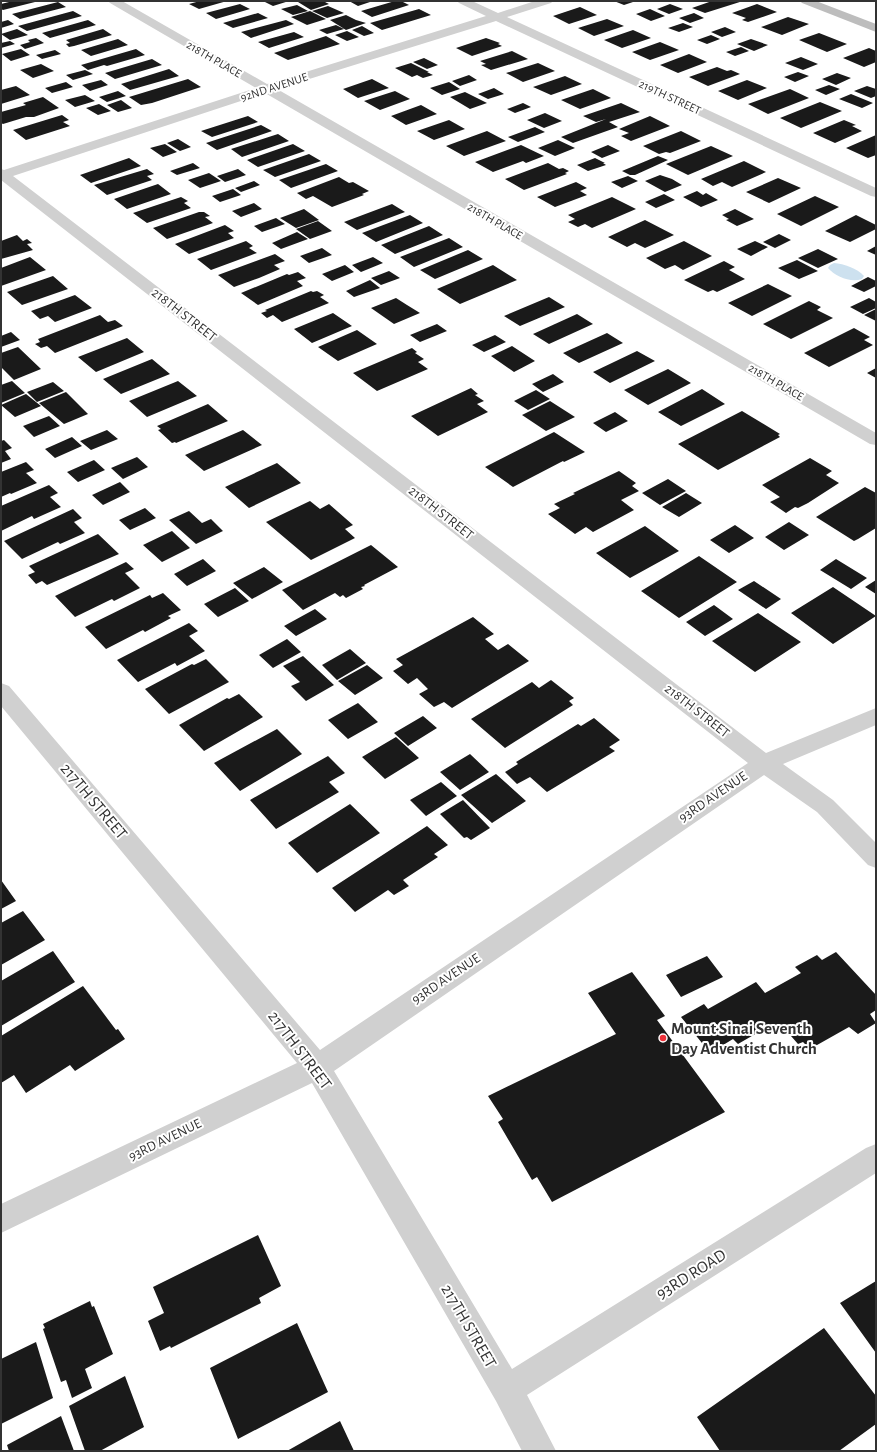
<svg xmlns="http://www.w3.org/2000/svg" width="877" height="1452" viewBox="0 0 877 1452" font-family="'Alegreya Sans',sans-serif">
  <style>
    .water { fill: #cde1ef }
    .building { fill: #1a1a1a }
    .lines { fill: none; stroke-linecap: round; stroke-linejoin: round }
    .street { fill: #d0d0d0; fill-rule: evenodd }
    .secondary { fill: #bdbdbd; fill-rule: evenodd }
    .poi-dot { fill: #ee3139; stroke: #fff; stroke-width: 1.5 }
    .labels { text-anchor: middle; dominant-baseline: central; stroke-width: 4; stroke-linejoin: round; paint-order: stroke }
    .far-street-label { font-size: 12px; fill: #333; stroke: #fff }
    .street-label { font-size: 14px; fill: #333; stroke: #fff }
    .near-street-label { font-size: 17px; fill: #333; stroke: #fff }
    .near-poi-label { font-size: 17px; font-weight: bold; fill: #333; stroke: #fff; text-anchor: start }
  </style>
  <rect width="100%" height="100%" fill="#fff"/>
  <path class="water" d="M834,263C844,264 857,268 864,276L862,279C851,283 836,277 828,268L830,265Z"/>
  <path class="building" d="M13,1H39L3,10L1,9V4Z
    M200,1H227L199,9L189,4Z
    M268,1H289L273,6L265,2Z
    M302,1H323L329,4L311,10L298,2Z
    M349,1H373L358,6Z
    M395,1H401L409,5L372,17L361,11Z
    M614,1H630L633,2L624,5Z
    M712,1H743L705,13L692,8Z
    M58,2L66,7L20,19L12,14Z
    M240,4L250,9L216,19L206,13Z
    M670,4L683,9L669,14L657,9Z
    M757,4L777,12L748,22L742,20L746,18L732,13Z
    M297,5L308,11L293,15L281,9Z
    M328,6L344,13L327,18L312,11Z
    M580,7L597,15L569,24L553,16Z
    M419,9L431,15L382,30L370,23Z
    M650,9L665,16L651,21L636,14Z
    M73,11L82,16L27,31L18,26Z
    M310,11L326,19L307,25L291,17Z
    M258,13L268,18L233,28L223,23Z
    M694,13L704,18L690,23L679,18Z
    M346,15L356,20L366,23L346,30L330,20Z
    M788,17L809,24L782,35L761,27Z
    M607,19L624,26L594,36L578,28Z
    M8,20L14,24L1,28V22Z
    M88,20L96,25L50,38L42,33Z
    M286,20L294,24L251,38L241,32Z
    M683,23L693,27L679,32L668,28Z
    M336,25L344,29L327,34L319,30Z
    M362,26L374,33L364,36L352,30Z
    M725,27L736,32L722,37L711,32Z
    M17,29L28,35L10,40L1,34Z
    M103,29L112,35L74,46L69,47L66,44L70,43L66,40Z
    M633,30L651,38L622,48L604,40Z
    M347,31L359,37L347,41L335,35Z
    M294,32L304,37L269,48L258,42Z
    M819,33L847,44L827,52L799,40Z
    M711,35L720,39L707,44L697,40Z
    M326,36L340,44L288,60L274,53Z
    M36,38L44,43L25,49L20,45L30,42L28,40Z
    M486,38L500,43L498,44L502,46L472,56L456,48Z
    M118,39L128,45L91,56L81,50Z
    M751,39L768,45L754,51L737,44Z
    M10,41L15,44L1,48V43Z
    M660,42L679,50L650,60L632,52Z
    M741,47L749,51L735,56L726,52Z
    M869,48L876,51V62L864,67L843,58Z
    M21,49L30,55L11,61L2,54Z
    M136,49L145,55L107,66L104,65L88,70L81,65Z
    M55,50L61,54L42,59L36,55Z
    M512,51L528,59L491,70L481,65L486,64L480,61Z
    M689,54L707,62L678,73L660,65Z
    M801,57L818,64L803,70L785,63Z
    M424,58L438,65L427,69L413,62Z
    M152,59L162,65L115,79L105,73Z
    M411,63L429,72H427L433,75L423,78L417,75L412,77L395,68Z
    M538,63L555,71L523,82L506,73Z
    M41,64L54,71L33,78L20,70Z
    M717,67L727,71L731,70L740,74L708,86L689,77Z
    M169,69L179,76L130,90L121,84Z
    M85,70L93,74L73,80L66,75Z
    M798,72L809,76L795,82L784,77Z
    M837,73L851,78L836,85L822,79Z
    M469,75L477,80L460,86L452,81Z
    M565,76L582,84L551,95L533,87Z
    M188,79L201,87L152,103L141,105L129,97Z
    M372,79L389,88L358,98L343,89Z
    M101,80L108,85L90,91L82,85Z
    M747,80L767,88L738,100L718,91Z
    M66,82L73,87L52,93L45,88Z
    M449,82L460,89L442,95L430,88Z
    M829,85L840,89L826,95L815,90Z
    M16,86L30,95L1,104V90Z
    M867,86L876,89V96L871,98L854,91Z
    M494,88L504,94L488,99L478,94Z
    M593,89L611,98L580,109L561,100Z
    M790,89L809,98L768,114L748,104Z
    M118,91L126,96L107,102L99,97Z
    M395,91L410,99L380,110L364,101Z
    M465,92L487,103L470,109L450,97Z
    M851,94L873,103L862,108L839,99Z
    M85,95L95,101L75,107L65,100Z
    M43,97L59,108L34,117H26L3,124L1,123V112L26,105L23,103Z
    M121,100L132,108L118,112L107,105Z
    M820,102L842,111L801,128L780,118Z
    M523,103L531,107L515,113L507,109Z
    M621,103L640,112L609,122L618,127L573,143L561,137L606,119L596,122L583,116Z
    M99,104L111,111L98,115L86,108Z
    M421,105L437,114L406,125L391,116Z
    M545,113L562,121L544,128L527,120Z
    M62,115L69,120L63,122L70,126L26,140L13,130Z
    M248,116L258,122L212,137L201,131Z
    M650,116L670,126L631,141L621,136L629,133L619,129Z
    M449,120L465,129L434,140L417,131Z
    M844,120L856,125L852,126L862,131L835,143L813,133Z
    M261,125L272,131L217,150L206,143Z
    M535,127L545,132L518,142L508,137Z
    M487,131L506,141L464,156L446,146Z
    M681,131L701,141L670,153L666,152L659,154L643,146Z
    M278,134L289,141L242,157L231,149Z
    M876,135V155L868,158L846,148Z
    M178,139L191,147L180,151L167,143Z
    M558,140L575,148L555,156L538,148Z
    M165,144L177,152L163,157L150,148Z
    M293,144L305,151L258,167L247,160Z
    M521,145L544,156L526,163L523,161L493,172L475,162Z
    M608,145L620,151L602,158L591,152Z
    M711,146L733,156L688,175L666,164Z
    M309,154L321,161L275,177L263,170Z
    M658,156L668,160L635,175H630L622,171Z
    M129,158L141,166L91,183L80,175Z
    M595,158L605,163H603L606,165L588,171L577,165Z
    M744,161L766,172L732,187L722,182L713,186L701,179Z
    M193,163L200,168L177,175L170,171Z
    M548,163L559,169L563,168L569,171L565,173L567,174L524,190L505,179Z
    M326,164L338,171L291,188L279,180Z
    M147,169L154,174L147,176L152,180L107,195L94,185Z
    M238,169L246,175L225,182L217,176Z
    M209,173L221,181L200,188L188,180Z
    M660,175L672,179L682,185L665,192L645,181Z
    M628,176L638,181L622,188L611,182Z
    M339,177L349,183L353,182L369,191L362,194L364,195L332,207L313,196L306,199L297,193Z
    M778,178L801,188L769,203L746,192Z
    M254,181L260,185L241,192L235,188Z
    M576,182L587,188L580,191L587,195L555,207L537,197Z
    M158,184L171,194L127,209L114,199Z
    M233,189L241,195L220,202L212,196Z
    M697,191L703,195L706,193L718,200L701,207L683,197Z
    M664,194L675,200L656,208L645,202Z
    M815,196L839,207L801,226L777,214Z
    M181,197L188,201L184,203L191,208L147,223L133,213Z
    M612,197L636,209L592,228L585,224L578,227L568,222L575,219L568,215Z
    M254,203L262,209L241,217L232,211Z
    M392,204L405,212L357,230L344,222Z
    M304,209L319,220L296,228L280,218Z
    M735,209L754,219L737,226L726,220L729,219L722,215Z
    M199,212H204L210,216L205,217L213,223L167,239L153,228Z
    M410,215L423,223L376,242L362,233Z
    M856,215L876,225V229L850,242L825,231Z
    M276,218L285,224L262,232L254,226Z
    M645,220L674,235L645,248L635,243L627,247L608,237Z
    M318,221L332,231L310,239L296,229Z
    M225,225L234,231L228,233L234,238L189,254L175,244Z
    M429,226L443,235L395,254L381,245Z
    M297,232L308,239L281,249L272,243Z
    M779,234L791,240L775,248L763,242Z
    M17,235L23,241L27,239L32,243L27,244L33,250L1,259V241Z
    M449,238L463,247L414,267L400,257Z
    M246,241L253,246L249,248L257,253L211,270L197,259Z
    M684,241L712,256L683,270L675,265L665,269L646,258Z
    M755,241L768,247L751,256L737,249Z
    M876,246V255L867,251Z
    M322,248L332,255L309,263L300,256Z
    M818,249L838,259L818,268L798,258Z
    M468,250L483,259L435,279L420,270Z
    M275,254L285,261L274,265L280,269L259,278L234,287L218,275Z
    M30,257L46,270L1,286V268Z
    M373,257L383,263L361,272L352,265Z
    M797,260L818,271L799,279L778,268Z
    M724,261L735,267L729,270L745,279L717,292L713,290L708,292L684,280Z
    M345,265L354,272L332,281L322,274Z
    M493,265L517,280L460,304L437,289Z
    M389,271L400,278L381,285L371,278Z
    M298,272L306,278L297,281L303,286L258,305L241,293L287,274L289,275Z
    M53,276L68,289L22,305L7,292Z
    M868,277L876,281V286L864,292L851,286Z
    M370,280L380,288L354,297L346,291Z
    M768,284L792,296L752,316L728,303Z
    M311,291L313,292L317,291L324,295L320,297L329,303L282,322L273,315L267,318L261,313L267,311L265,310Z
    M75,295L92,308L55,322L48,316L40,319L31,311Z
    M549,297L565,307L520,326L504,316Z
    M396,298L407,305L420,313L394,324L371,308Z
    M869,298L876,302V308L863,314L850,307Z
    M809,301L821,307L817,310L833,318L791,339L763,324Z
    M876,309V321L864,315Z
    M333,313L352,326L312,343L294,329Z
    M577,314L593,324L549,344L533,334Z
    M100,315L108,322L115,320L123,326L55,353L47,346L41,348L35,344L40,342L38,339Z
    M437,324L447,331L420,342L410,335Z
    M854,328L870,337L864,340L873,345L829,367L804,353Z
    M357,330L377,344L338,361L318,347Z
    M11,332L20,340L1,347V336Z
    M607,333L623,343L579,363L563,353Z
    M495,335L506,342L484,352L472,345Z
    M127,338L144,352L96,372L78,357Z
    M512,346L535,361L514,372L491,356Z
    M18,347L41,369L14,380L1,367V353Z
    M412,348L417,352L415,353L424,359L418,362L428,369L377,391L353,373Z
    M637,351L655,361L610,383L593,372Z
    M152,359L170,374L121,394L103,379Z
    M876,368V378L867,373Z
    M668,369L691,383L648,405L624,390Z
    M553,374L564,382L543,392L532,384Z
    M12,381L25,393L1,403V385Z
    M178,381L197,396L147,417L129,401Z
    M53,382L64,391L37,402L27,392Z
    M471,388L478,394L475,395L484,401L477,404L488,412L438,436L411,416Z
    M702,389L725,404L681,426L658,412Z
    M536,390L550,399L528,410L514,401Z
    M66,392L88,414L64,424L39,403Z
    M26,394L41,406L15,417L1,405Z
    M550,401L575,417L546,431L522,415Z
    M208,404L228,421L176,443L175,442L172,443L158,430L161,429L157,426Z
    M742,411L780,434L778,435L780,437L718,470L678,444Z
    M615,412L628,421L606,432L593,423Z
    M49,416L60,426L34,437L23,426Z
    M107,430L118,439L91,450L80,441Z
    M243,430L262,445L204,471L185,455Z
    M554,432L585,452L564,462L563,461L513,487L485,467Z
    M72,437L82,446L55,458L45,449Z
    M4,440L12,448L5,451L11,459L1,463V441Z
    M137,457L148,467L123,479L111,468Z
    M810,458L832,471L826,475L839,483L808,503L798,508L795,507L786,513L770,502L780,497L762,485Z
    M94,460L105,470L78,482L67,472Z
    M26,462L34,470L26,473L37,483L11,494L10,493L1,497V472Z
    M277,463L301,483L249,508L225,487Z
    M619,471L636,483L632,486L639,491L621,500L634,510L593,532L586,527L575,534L548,514L560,508L554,504L575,494L573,493Z
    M668,479L686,491L660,505L642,493Z
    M120,482L130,492L103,505L92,495Z
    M49,485L58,493L50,497L61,507L34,519L32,516L1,531V506Z
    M865,487L876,493V528L858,539L854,541L816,517Z
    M686,493L702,503L679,517L662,507Z
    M310,501L320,509L329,504L353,525L345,529L355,538L311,560L266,522Z
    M145,508L156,518L130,530L119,520Z
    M73,509L82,518L74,522L85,533L60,544L58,542L22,559L4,541Z
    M189,511L202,523L211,519L223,531L196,544L169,520Z
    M789,522L809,535L784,550L765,537Z
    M735,525L754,538L729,553L710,540Z
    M645,526L679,551L630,578L596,553Z
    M172,531L190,548L162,562L143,545Z
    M98,534L119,554L47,585L42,581L36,584L28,575L35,572L29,566Z
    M371,545L398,567L364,585L365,586L361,587L363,589L346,598L343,595L340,597L335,593L303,610L282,590Z
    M699,556L737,582L679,618L641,591Z
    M203,559L216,571L187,586L174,574Z
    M836,559L867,578L851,589L820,570Z
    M126,562L134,569L125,573L140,588L114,601L112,599L75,617L55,596Z
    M264,567L283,582L252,599L233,583Z
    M876,580V594L865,587Z
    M754,581L781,599L766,609L738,590Z
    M833,587L876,616L833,644L791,613Z
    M235,588L249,601L218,617L204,604Z
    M163,593L181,610L168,616L171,618L145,632L143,630L106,649L85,627L150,595L152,598Z
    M714,605L733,619L705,636L686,622Z
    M315,609L327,619L296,636L284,626Z
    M758,613L801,642L755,672L712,641Z
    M473,617L494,634L485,639L498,650L508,644L529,661L452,708L444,702L434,707L419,694L428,689L417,678L408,684L393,671L403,665L396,659Z
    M189,623L198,631L189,636L205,651L177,666L175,663L138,682L117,660Z
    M287,639L301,652L273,668L259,655Z
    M350,649L366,663L337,680L322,665Z
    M303,656L334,685L306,701L291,686L300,682L283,666Z
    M206,659L229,682L169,714L145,689L192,664L194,665Z
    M367,665L383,678L355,695L338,681Z
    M551,680L574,698L569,701L573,705L505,748L471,719L532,682L539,688Z
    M239,694L263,717L204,751L179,725L227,698L229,699Z
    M358,703L378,722L348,739L328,720Z
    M423,716L437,728L408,746L394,733Z
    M594,718L620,740L609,747L615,751L547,792L530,777L517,784L505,772L518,764L516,762L578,724L581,726Z
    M277,729L302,754L240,791L214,763Z
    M396,737L419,758L385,779L362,757Z
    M470,754L489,772L460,790L440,772Z
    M328,756L345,773L329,782L339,792L276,829L250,800Z
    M496,774L526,801L492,823L461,795Z
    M441,782L457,796L426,816L410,800Z
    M463,800L490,828L471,840L467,837L464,838L440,814Z
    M350,804L380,833L317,873L288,843Z
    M427,826L448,845L434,854L438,857L403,880L409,886L394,895L388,890L355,912L332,888Z
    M1,880L16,901L1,909Z
    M23,911L45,940L1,965V923Z
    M53,951L75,982L1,1026V981Z
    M836,952L876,995V1010L870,1014L876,1023L858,1034L849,1027L810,1049L803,1042L798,1044L784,1028L775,1033L769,1026L738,1044L733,1039L710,1053L681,1017L704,1004L708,1009L756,982L765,993L801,973L795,967L817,955L822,960Z
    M707,956L723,977L681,997L666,975Z
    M632,972L665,1016L657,1020L725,1112L552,1202L537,1177L532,1180L498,1122L503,1119L488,1096L616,1034L588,993Z
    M83,986L116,1030L118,1029L125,1039L75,1071L70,1065L26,1093L14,1075L1,1083V1036Z
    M258,1235L281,1286L259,1298L261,1303L171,1348L170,1346L160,1351L148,1321L164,1313L153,1287Z
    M876,1281V1353L840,1303Z
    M90,1301L92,1307L94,1306L113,1354L85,1369L92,1388L72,1398L66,1380L61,1382L43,1329L45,1328L43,1324Z
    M297,1323L328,1392L238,1439L210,1368Z
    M824,1328L876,1396V1424L839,1451H720L697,1417Z
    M36,1342L53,1398L1,1424V1359Z
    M125,1376L144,1427L100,1451H85L69,1406Z
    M61,1416L74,1451H9L7,1445Z
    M340,1421L354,1451H287Z"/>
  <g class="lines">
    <path class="street" d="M108,1H122L267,84L486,16L459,3L457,1H472L498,13L535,1H553L551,3L507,17L876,188V197L871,196L496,21L277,89L876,433V445L870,444L265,93L13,176L766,753L876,708V725L783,764L833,800L876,843V868L868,865L817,812L764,775L334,1071L512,1369L866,1148L876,1144V1173L527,1395L556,1451H522L496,1401L312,1083L1,1233V1204L297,1063L1,706V683L9,686L320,1050L748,763L1,180V169L4,170L256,88L110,3Z"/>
    <path class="secondary" d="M800,1H816L876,24V32L802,3Z"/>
  </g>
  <circle class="poi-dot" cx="663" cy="1038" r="4"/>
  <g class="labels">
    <g class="far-street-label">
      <text transform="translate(214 59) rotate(30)">218TH PLACE</text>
      <text transform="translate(274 87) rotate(-18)">92ND AVENUE</text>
      <text transform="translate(670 97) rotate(25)">219TH STREET</text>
      <text transform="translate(495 221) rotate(30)">218TH PLACE</text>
      <text transform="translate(776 382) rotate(30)">218TH PLACE</text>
    </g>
    <g class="street-label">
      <text transform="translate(184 315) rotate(38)">218TH STREET</text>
      <text transform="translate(441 513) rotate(38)">218TH STREET</text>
      <text transform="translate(697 711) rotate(38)">218TH STREET</text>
      <text transform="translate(713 797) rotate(-34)">93RD AVENUE</text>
      <text transform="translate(446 979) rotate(-34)">93RD AVENUE</text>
      <text transform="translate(165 1140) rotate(-26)">93RD AVENUE</text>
    </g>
    <g class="near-street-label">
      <text transform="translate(94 801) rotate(50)">217TH STREET</text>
      <text transform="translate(300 1050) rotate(53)">217TH STREET</text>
      <text transform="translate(691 1274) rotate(-32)">93RD ROAD</text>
      <text transform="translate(469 1326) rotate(60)">217TH STREET</text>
    </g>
    <g class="near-poi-label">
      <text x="671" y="1028">Mount Sinai Seventh<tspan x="671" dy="20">Day Adventist Church</tspan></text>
    </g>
  </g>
  <rect width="877" height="1452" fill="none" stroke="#333333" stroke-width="4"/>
</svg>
